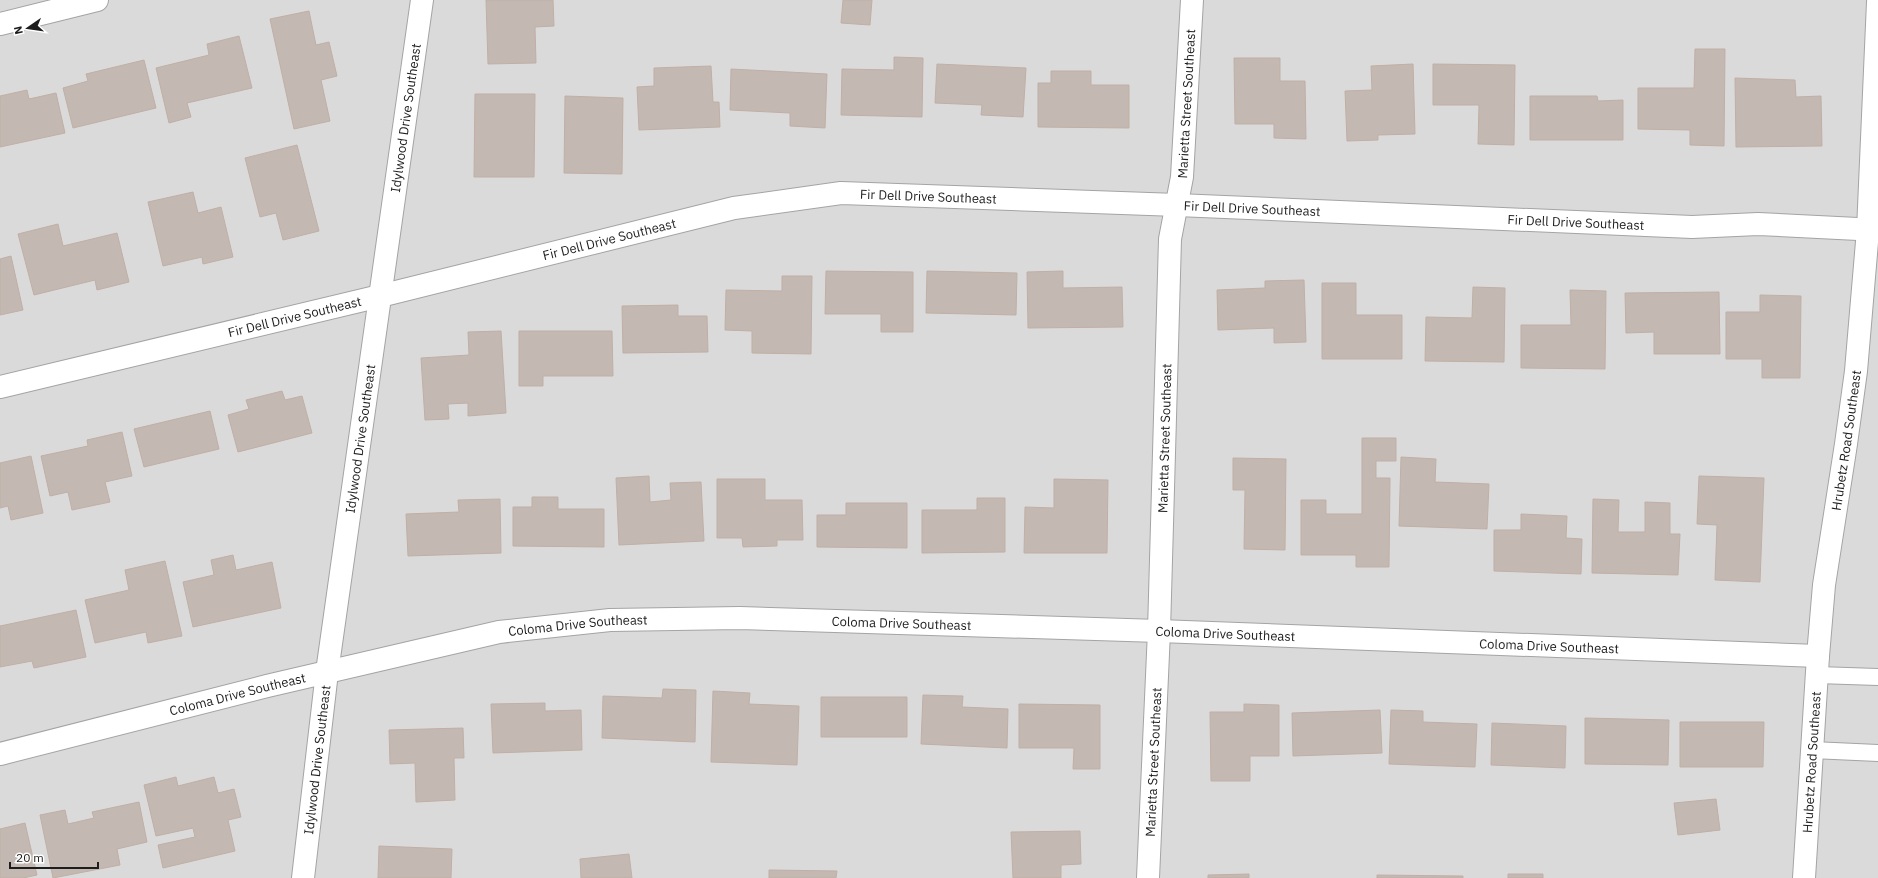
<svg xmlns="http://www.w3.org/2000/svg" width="1878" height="878" viewBox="0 0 1878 878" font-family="'IBM Plex Sans',sans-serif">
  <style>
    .residential { fill: #dbdada }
    .building { fill: #c3b9b2; stroke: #c0afa5 }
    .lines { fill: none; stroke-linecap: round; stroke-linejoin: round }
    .service-casing { stroke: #a4a4a4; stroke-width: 18 }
    .minor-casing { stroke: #a4a4a4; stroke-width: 24 }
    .tertiary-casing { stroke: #a4a4a4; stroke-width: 24 }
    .service { stroke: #fff; stroke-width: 16 }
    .minor { stroke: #fff; stroke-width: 22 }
    .tertiary { stroke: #fff; stroke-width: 22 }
    .labels { text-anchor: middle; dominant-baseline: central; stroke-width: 4; stroke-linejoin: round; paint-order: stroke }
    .street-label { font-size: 13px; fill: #1d1d1d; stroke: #fff }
  </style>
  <rect width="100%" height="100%" fill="#eeeae3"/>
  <path class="residential" d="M0,0H1878V878H0Z"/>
  <path class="building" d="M486,0H553L554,26L535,27L536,63L488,64Z
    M843,0H872L870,25L841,23Z
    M309,11L316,45L329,42L337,76L321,80L330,121L294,129L270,19Z
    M239,36L252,88L187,103L191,117L169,123L156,68L209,55L207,44Z
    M1695,49H1725L1724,146L1690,145V130L1638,129V88H1694Z
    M894,57L923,58L922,117L841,115L842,69L894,70Z
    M1234,58H1280V81H1305L1306,139L1274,138V124H1235Z
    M144,60L156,108L73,128L63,88L88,81L86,74Z
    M937,64L1026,68L1023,117L981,115L982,105L935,103Z
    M1413,64L1415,134L1378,135V140L1347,141L1345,91L1372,90L1371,66Z
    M1433,64L1515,65L1514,145L1478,144L1479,105H1433Z
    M711,66L713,102H719L720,127L639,130L637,87L654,86V68Z
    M731,69L827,74L825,128L790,126V113L730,110Z
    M1051,71H1091V85H1129V128L1038,127V83H1051Z
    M1735,78L1795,80L1796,97L1821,96L1822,146L1736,147Z
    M27,90L29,99L56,93L65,133L0,147V96Z
    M475,94H535L534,177H474Z
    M565,96L623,98L622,174L564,173Z
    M1530,96H1597L1598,101L1623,100V140H1530Z
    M297,145L319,231L283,240L276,213L260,217L245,158Z
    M193,192L198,213L221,207L233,257L203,264L202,257L163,266L148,202Z
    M58,224L63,246L117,233L129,282L97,290L95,280L34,295L18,234Z
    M11,256L23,310L0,315V259Z
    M826,271L913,272V332H881V314H825Z
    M927,271L1017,273L1016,315L926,313Z
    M1063,271V288L1122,287L1123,327L1028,328L1027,272Z
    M782,276H812L811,354L752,353V331L725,330L726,290L782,291Z
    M1304,280L1306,342L1274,343V328L1218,330L1217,290L1265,288V281Z
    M1322,283H1356V315H1402V359H1322Z
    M1473,287L1505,288L1504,362L1425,361L1426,317L1472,318Z
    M1570,290L1606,291L1605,369L1521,368V325H1571Z
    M1719,292L1720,354H1654V332L1626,333L1625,293Z
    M1760,295L1801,296L1800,378H1762V359H1726V312H1760Z
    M678,305V316H707L708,352L623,353L622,306Z
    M501,331L506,413L468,416V403L448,404L449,419L425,420L421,358L469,355L468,332Z
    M519,331H612L613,376H543V386H519Z
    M282,391L285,400L302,396L312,433L238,452L228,415L249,409L246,400Z
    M210,411L219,449L144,467L134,429Z
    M122,432L132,476L105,482L110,502L72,510L68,492L50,496L41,456L88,446L87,440Z
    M1362,438H1396V461H1376V478H1390L1389,567H1356V555H1301V500H1326V514H1362Z
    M31,456L43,513L11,520L8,506L0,508V463Z
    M1401,457L1436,459L1435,482L1489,484L1487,529L1399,526Z
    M1233,458L1286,459L1285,550L1244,549L1245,490H1233Z
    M649,476L650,502L671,500L670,483L701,482L704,541L619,545L616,478Z
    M1699,476L1764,478L1760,582L1715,580L1717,525L1697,524Z
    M717,479H765V500H802L803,540H777V546L743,547L742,538H717Z
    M1054,479L1108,480L1107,553H1024L1025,507L1054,508Z
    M532,497H558V509H604V547L513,546V507H532Z
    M977,498H1005V552L922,553V510H977Z
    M500,499L501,553L408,556L406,514L459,512L458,500Z
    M1593,499L1619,500L1618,532H1645V502L1670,503V534H1680L1678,575L1592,573Z
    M846,503H907V548L817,547V515H846Z
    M1521,514L1567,516L1566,538L1582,539L1581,574L1494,571V530H1521Z
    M233,555L236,570L272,562L281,608L193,627L183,582L214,575L211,560Z
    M165,561L182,636L148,643L146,632L95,643L85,600L129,590L125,570Z
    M76,610L86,657L34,668L32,661L0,667V626Z
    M663,689L696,690L695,742L602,738L603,696L662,698Z
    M713,691L750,693L749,704L799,706L797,765L711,762Z
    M923,695L963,696L962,707L1008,709L1007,748L921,744Z
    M821,697H907V737H821Z
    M545,703V711L581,710L582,750L493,753L491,704Z
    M1019,704L1100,705V769H1073L1074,748H1019Z
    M1244,704L1279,705V756H1250V781H1211L1210,712H1244Z
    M1380,710L1382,753L1293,756L1292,713Z
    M1391,710L1423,711V722L1477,724L1475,767L1389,764Z
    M1585,718L1669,720L1668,765L1585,764Z
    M1680,722H1764L1763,767H1680Z
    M1492,723L1566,726L1565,768L1491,765Z
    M463,728L464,758H454L455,800L416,802L415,763L390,764L389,730Z
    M176,777L178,786L214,777L218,793L234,789L241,817L228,820L235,851L163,868L158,845L195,837L193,828L156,836L144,785Z
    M1716,799L1720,830L1678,835L1674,803Z
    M139,802L147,842L117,849L120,865L53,878L40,815L65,810L68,824L94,818L92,812Z
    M25,823L37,875L23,878H0V829Z
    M1080,831L1081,864L1061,865V878H1013L1011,832Z
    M379,846L452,849L451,878H378Z
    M629,854L632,878H581L580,859Z
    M769,870L837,871L836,878H769Z
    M1249,874V878H1208V875Z
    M1508,874H1543V878H1508Z
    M1377,875L1463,876V878H1377Z"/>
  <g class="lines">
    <g class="service-casing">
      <path id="service" d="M1817,675L1878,677
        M1812,750L1878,753"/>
    </g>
    <g class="minor-casing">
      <g id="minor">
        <path id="s1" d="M0,387L380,296L734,208L841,193L1177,205L1692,227L1758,224L1878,230"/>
        <path id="s2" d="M0,754L267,686L499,632L610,620L740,618L1159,631L1818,656"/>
        <path id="s3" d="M1148,878L1159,631L1170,239L1182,177L1192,0"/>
      </g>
    </g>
    <g class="tertiary-casing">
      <g id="tertiary">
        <path d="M0,24L97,0"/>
        <path id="s4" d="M303,878L327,672L422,0"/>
        <path id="s5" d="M1804,878L1818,656L1824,585L1846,444L1856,371L1868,230L1878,2"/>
      </g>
    </g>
    <use href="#service" class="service"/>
    <use href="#minor" class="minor"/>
    <use href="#tertiary" class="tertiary"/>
  </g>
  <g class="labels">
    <g class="street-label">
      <text stroke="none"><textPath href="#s3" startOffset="776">Marietta Street Southeast</textPath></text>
      <text stroke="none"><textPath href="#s4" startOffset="767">Idylwood Drive Southeast</textPath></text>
      <text stroke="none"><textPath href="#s1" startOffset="951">Fir Dell Drive Southeast</textPath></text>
      <text stroke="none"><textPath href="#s1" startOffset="1275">Fir Dell Drive Southeast</textPath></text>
      <text stroke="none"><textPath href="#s1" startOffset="1599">Fir Dell Drive Southeast</textPath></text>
      <text stroke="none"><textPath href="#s1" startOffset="627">Fir Dell Drive Southeast</textPath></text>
      <text stroke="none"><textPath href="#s1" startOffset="303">Fir Dell Drive Southeast</textPath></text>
      <text stroke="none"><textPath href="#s3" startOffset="440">Marietta Street Southeast</textPath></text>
      <text stroke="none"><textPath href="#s4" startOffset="443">Idylwood Drive Southeast</textPath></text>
      <text stroke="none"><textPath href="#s5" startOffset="440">Hrubetz Road Southeast</textPath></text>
      <text stroke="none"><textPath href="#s2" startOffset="917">Coloma Drive Southeast</textPath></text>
      <text stroke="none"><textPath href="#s2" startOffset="593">Coloma Drive Southeast</textPath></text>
      <text stroke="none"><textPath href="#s2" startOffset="1241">Coloma Drive Southeast</textPath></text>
      <text stroke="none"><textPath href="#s2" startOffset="1565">Coloma Drive Southeast</textPath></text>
      <text stroke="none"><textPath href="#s2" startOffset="245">Coloma Drive Southeast</textPath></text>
      <text stroke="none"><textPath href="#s4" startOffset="119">Idylwood Drive Southeast</textPath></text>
      <text stroke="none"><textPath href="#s3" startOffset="116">Marietta Street Southeast</textPath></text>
      <text stroke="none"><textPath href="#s5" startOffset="116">Hrubetz Road Southeast</textPath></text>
    </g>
  </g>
  <g transform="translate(28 28) rotate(257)" stroke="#ffffff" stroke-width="3" paint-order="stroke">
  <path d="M0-3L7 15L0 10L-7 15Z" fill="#1d1d1d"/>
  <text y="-6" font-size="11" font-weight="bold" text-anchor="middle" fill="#1d1d1d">N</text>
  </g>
  <path d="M10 862v6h88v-6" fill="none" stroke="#1d1d1d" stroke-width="2"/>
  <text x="16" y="862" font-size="12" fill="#1d1d1d" stroke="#ffffff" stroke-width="3" paint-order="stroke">20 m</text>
</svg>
